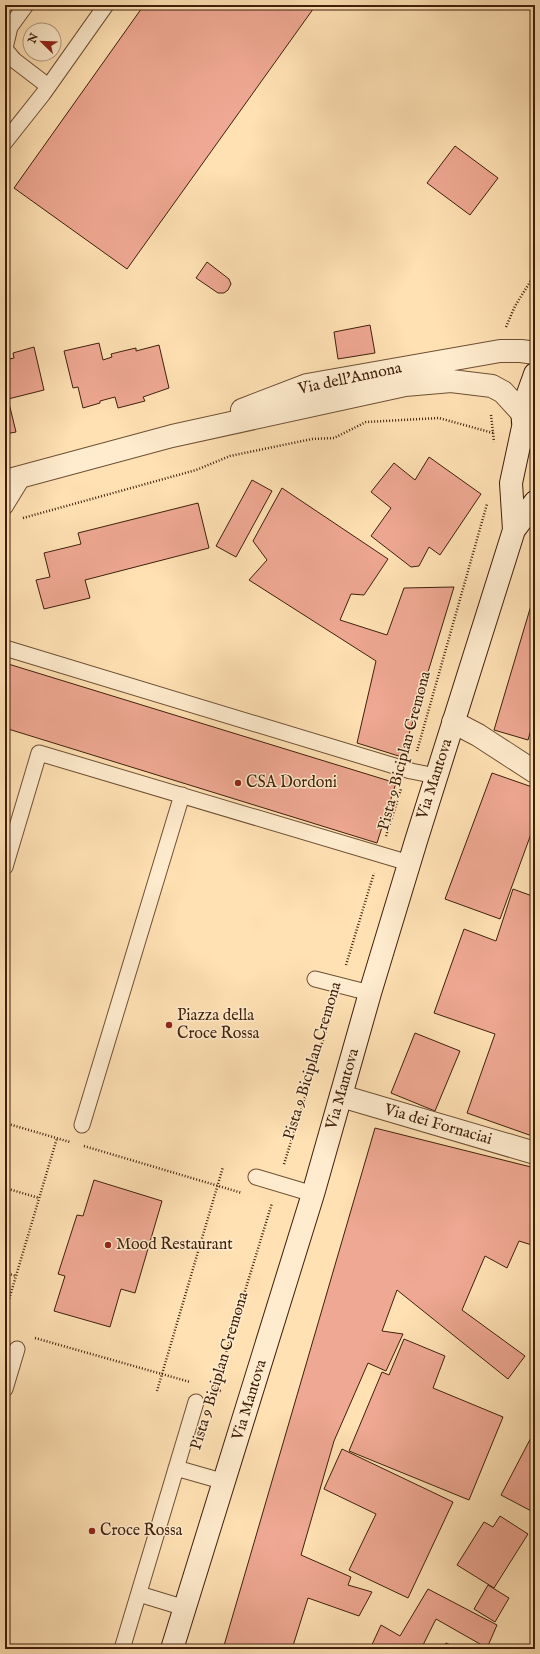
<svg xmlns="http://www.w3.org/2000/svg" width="540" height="1654" viewBox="0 0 540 1654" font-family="'IM FELL English',serif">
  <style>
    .building { fill: #efa893; stroke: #3f1f0a }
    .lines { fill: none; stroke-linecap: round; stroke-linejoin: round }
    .lane-casing { stroke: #6f5034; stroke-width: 17 }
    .street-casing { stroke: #6f5034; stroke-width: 24 }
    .secondary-casing { stroke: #3f1f0a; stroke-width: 24 }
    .path { stroke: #3f1f0a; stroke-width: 2.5; stroke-dasharray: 1 2; stroke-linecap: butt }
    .lane { stroke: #ffecce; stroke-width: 15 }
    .street { stroke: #ffecce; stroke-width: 22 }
    .secondary { stroke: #ffecce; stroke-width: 22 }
    .poi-dot { fill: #8f2418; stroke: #ffecce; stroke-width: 1.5 }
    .labels { text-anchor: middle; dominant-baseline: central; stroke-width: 3; stroke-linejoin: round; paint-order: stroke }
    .street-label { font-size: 16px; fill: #3f1f0a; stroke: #ffecce }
    .poi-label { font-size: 16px; fill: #3f1f0a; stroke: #ffecce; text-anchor: start }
  </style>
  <rect width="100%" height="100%" fill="#ffe1b4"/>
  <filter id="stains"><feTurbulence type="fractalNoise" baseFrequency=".005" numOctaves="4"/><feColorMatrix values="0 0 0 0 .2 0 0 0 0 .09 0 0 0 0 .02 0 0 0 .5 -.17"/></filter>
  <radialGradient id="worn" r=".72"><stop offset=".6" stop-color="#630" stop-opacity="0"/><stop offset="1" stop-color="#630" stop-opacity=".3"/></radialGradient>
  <path class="building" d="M144,5H316L127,269L14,188Z
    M455,146L498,178L470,215L427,183Z
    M207,262L229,279L231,284L228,290L224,293H218L196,278Z
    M370,325L375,353L338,359L334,332Z
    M99,343L103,360L112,357L111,354L123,351L136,348V351L159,345L169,388L143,397L145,401L118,408L115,397L100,401V403L83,408L78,387L73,388L64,351Z
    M34,347L44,390L8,399L16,432L5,434V360L14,358L13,353Z
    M429,457L481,494L440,555L429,547L419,566L411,567L371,536L391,508L371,492L394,463L415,480Z
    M252,480L272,491L236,557L216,546Z
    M282,488L388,559L364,595L351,594L340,620L387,635L404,588L454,587L402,757L357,743L376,661L249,580L267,560L253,541Z
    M198,503L209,548L85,580L90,598L44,609L36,580L50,577L44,553L81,544L78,533Z
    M535,592V716L528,740L494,730Z
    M5,663L396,783L377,843L5,728Z
    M492,773L535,788V823L500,919L445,899Z
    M513,889L535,897V1137L467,1113L495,1034L434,1013L464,929L496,941Z
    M415,1033L460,1051L435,1111L391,1093Z
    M375,1128L535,1168V1246L519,1241L507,1268L485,1256L462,1310L525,1356L508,1379L397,1290L382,1331L403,1334L386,1371L368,1363L334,1441L301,1555L351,1577L348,1585L372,1592L359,1616L308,1598L292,1649H223Z
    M94,1180L162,1201L135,1293L121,1289L110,1327L54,1311L65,1276L58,1274L77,1215L83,1216Z
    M404,1339L445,1356L433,1388L503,1417L469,1500L349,1451L382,1372L389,1375Z
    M535,1430V1513L501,1495Z
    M342,1449L453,1502L408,1598L349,1570L376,1514L324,1489Z
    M500,1516L528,1534L494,1588L457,1565L484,1522L493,1527Z
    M488,1585L509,1598L495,1622L474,1609Z
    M428,1589L497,1625L487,1648L436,1619L421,1649H370L381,1625L400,1636Z
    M446,1643L459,1649H442Z"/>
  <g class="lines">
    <g class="lane-casing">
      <path id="lane" d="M5,48L10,27L26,5
        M5,49L14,60L48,86
        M5,142L43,94L106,5
        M5,507L24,476
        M5,648L411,771L436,776
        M5,867L39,753L409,863
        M315,979L370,993
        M82,1125L182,795
        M256,1177L313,1194
        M5,1389L17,1349
        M176,1468L225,1482
        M139,1594L185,1608
        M122,1649L196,1402"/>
    </g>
    <g class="street-casing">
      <path id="street" d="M242,410L307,385L500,351H521L535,353
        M5,481L172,436L405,385L451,381L492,386L503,392L523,414
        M453,722L478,735L535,772
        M341,1096L535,1153"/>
    </g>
    <g class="secondary-casing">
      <path id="secondary" d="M531,438C513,422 529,393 535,374
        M514,530L511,483L523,427
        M172,1649L313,1194L370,993L416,841L514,530L535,502"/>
    </g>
    <path class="path" d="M506,327L515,306L535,274
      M491,415L494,442
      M23,518L196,470L230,456L312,439L334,438L366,422L439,418L493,433
      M5,598L9,624L8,628
      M417,751L487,504
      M386,836L401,789
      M346,965L374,873
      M5,1123L70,1142
      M84,1146L242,1193
      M284,1164L334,1005
      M5,1188L39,1198
      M5,1273L16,1276
      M5,1313L57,1138
      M35,1338L190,1382
      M214,1389L221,1391
      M157,1391L223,1167
      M214,1392L272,1203"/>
    <use href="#lane" class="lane"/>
    <use href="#street" class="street"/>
    <use href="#secondary" class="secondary"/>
  </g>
  <g class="poi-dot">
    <circle cx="238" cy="783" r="4"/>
    <circle cx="169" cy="1025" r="4"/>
    <circle cx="108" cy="1245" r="4"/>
    <circle cx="92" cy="1531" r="4"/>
  </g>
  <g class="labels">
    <g class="street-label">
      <text transform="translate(350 379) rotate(-12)">Via dell'Annona</text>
      <text transform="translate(405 751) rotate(-75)">Pista 9 Biciplan Cremona</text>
      <text transform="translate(435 779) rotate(-72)">Via Mantova</text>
      <text transform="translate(313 1061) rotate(-73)">Pista 9 Biciplan Cremona</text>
      <text transform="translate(343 1089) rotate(-74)">Via Mantova</text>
      <text transform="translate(438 1125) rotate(16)">Via dei Fornaciai</text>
      <text transform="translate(220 1371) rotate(-73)">Pista 9 Biciplan Cremona</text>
      <text transform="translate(250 1400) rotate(-73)">Via Mantova</text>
    </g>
    <g class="poi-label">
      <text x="246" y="783">CSA Dordoni</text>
      <text x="177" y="1016">Piazza della<tspan x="177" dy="18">Croce Rossa</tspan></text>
      <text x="116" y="1245">Mood Restaurant</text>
      <text x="100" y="1531">Croce Rossa</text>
    </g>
  </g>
  <rect width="540" height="1654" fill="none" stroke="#ffe1b4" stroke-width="20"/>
  <rect x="6" y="6" width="528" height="1642" fill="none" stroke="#3f1f0a" stroke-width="2"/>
  <rect x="10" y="10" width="520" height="1634" fill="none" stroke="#3f1f0a"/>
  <g transform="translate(42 42) rotate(293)"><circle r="19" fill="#ffecce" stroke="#b29a80"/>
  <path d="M0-3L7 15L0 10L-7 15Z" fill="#8f2418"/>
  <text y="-6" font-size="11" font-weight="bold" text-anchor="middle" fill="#3f1f0a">N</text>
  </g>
  <rect width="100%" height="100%" filter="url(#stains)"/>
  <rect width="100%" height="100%" fill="url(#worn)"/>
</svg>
